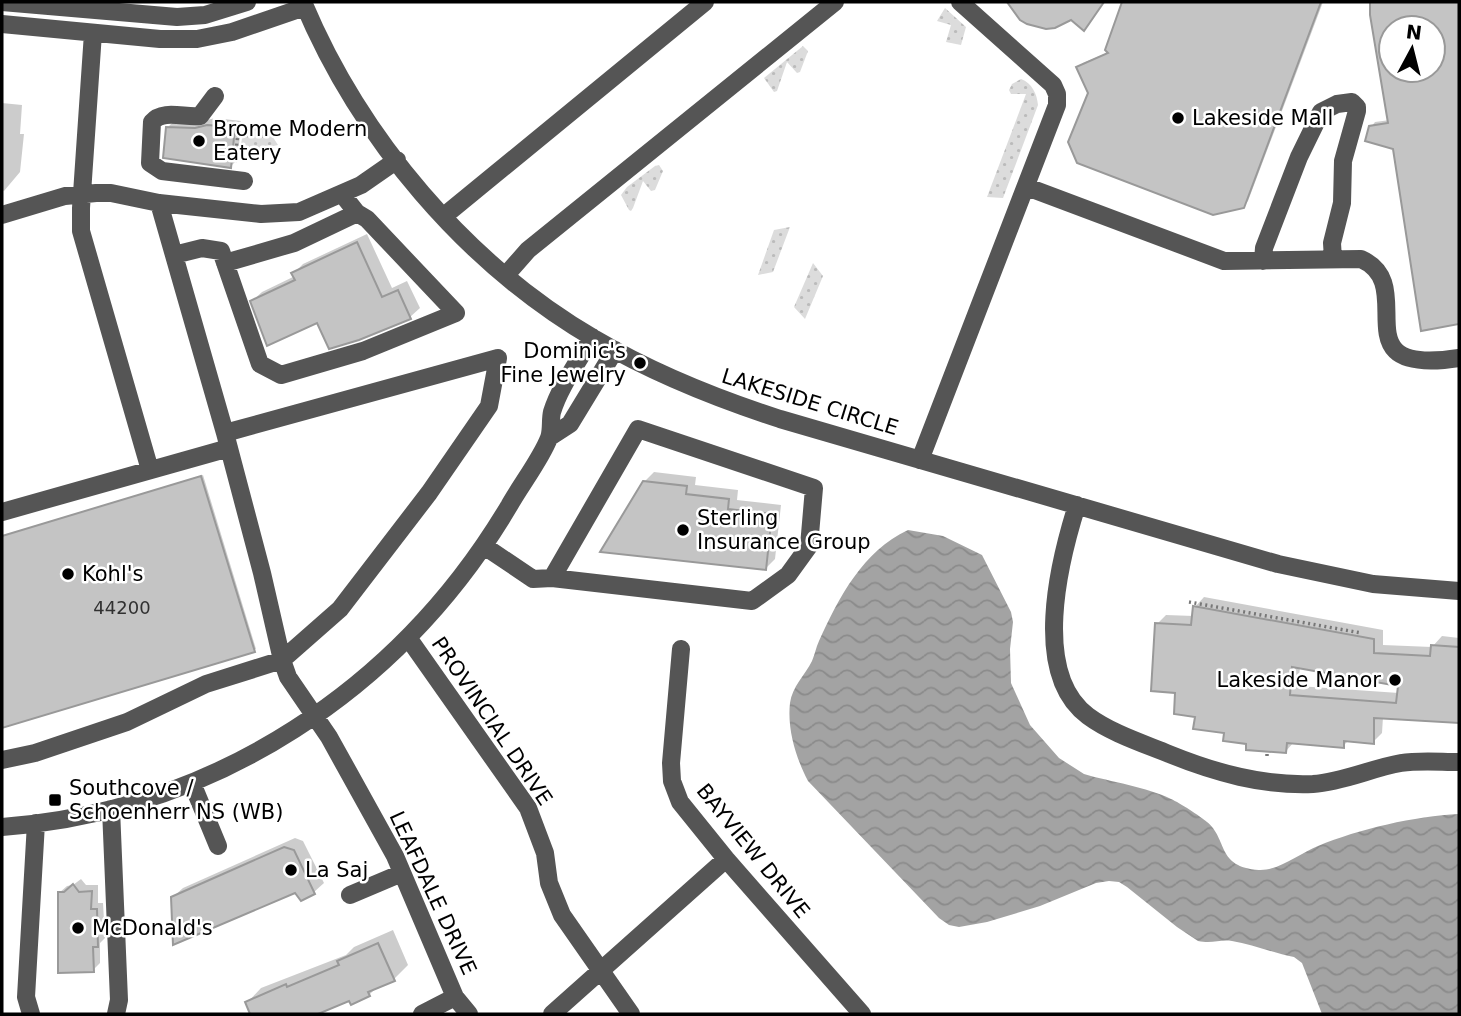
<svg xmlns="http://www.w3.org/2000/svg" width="1461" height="1016" viewBox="0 0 1461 1016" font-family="'DejaVu Sans',sans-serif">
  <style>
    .grass { fill: url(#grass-dots) }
    .water { fill: url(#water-waves) }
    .shadow { fill: #0003; fill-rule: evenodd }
    .building { fill: #c4c4c4; stroke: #999; stroke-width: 2; fill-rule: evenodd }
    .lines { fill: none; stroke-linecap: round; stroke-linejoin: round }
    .path { stroke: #777; stroke-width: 3.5; stroke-dasharray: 2 3.5; stroke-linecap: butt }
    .minor { stroke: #555; stroke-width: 18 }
    .poi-dot { fill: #000; stroke: #fff; stroke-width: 2.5 }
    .labels { text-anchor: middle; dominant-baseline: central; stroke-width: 5; stroke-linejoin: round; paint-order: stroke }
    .number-label { font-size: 18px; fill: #313131 }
    .poi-label { font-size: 21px; fill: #000; stroke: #fff; text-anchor: start }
    .street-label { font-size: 21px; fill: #000; stroke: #fff }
  </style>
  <defs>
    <pattern id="grass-dots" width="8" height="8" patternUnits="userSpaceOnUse" patternTransform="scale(1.75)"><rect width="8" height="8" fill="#dcdcdc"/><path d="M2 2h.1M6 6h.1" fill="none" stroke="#bbb" stroke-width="1.8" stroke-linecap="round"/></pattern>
    <pattern id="water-waves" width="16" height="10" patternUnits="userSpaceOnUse" patternTransform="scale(1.75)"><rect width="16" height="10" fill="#a3a3a3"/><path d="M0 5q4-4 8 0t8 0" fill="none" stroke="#8b8b8b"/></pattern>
  </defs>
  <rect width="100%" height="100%" fill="#fff"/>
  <path class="grass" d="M945,8L966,27L961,45L946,42L951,25L937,21Z
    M803,46L808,51L800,72L797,73L787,62L777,91L774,92L764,78Z
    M1021,79C1032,83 1037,94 1038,105L1003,198L987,197L1026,94H1011L1009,90L1012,84Z
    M265,125L278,145L250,151L240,150L244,127Z
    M659,165L663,171L655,190L651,191L643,181L633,208L631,211L629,210L621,195L627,187L655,166Z
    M790,227L773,272L758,275L774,230Z
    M813,263L823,276L805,319L794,307Z"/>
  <path class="water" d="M908,530L943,536L982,555L1011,612L1013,622L1010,649L1011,683L1030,725L1059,758L1084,774C1111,782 1147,787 1171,799C1180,803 1200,816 1207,822C1228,839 1216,867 1259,870C1279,871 1300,853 1318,846C1359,829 1415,816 1459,814V1014H1322L1302,963L1294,957C1273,953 1252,944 1232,941C1220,939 1213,944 1198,941L1177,927L1127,887L1119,882L1109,881L1096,883L1040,906L987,922L959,927L949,925L939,918L808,781C796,758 787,729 790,703C792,687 805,675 812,661C815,654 816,647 819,641C839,597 863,551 908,530Z"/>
  <path class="shadow" d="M1124,2H1323L1248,201L1243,206L1089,93L1078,67L1083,63L1109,52L1107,49Z
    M1371,2H1459V322L1422,329L1394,147L1371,127L1375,122L1390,120L1371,15ZM1391,28H1433V70H1391Z
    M2,103L22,105L20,134H24L20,172L4,191L2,190Z
    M215,118L241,121L238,159L231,166L168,127L175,120L203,121Z
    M367,234L392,288L407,281L420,308L410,317L359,339L318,321L252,301L262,292L295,276L293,274L303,264Z
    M654,472L696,477L695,485L738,490L737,500L781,505L775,559L765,569L644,482Z
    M203,475L256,649L2,727V536Z
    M1204,597L1383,630V645L1432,647L1442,636L1459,638V722L1383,717L1382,733L1373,742L1349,740L1343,746L1294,742L1286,751L1248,742L1197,715L1177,691L1157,624L1166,615L1194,616L1195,607ZM1300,667L1400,684L1399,693L1298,686Z
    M295,838L303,841L324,883L314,892L296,891L173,897L183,888Z
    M81,879L86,885H98V903H103L105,938L100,943V963L93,970L59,893L67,886L73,885Z
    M393,930L408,965L394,979L378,986L369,995L350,998L315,1014H252L247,1003L261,988L346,955L354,947Z"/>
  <path class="building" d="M1007,2H1104L1084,31L1071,20L1055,28L1046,29L1027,24L1020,20Z
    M1122,2H1321L1244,208L1213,215L1077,163L1068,142L1088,93L1076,67L1108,53L1105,50Z
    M1370,2H1459V324L1421,331L1393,149L1365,141L1369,126L1388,123L1370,15ZM1391,28H1433V70H1391Z
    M207,125L235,127L231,168L163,158L166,127L195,128Z
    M357,242L382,297L398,290L411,319L359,340L329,349L317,323L267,346L250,301L295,280L291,273Z
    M201,476L255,652L2,728V536Z
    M643,481L687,486L686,494L729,499L728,509L772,514L766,570L600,552Z
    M1193,606L1374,639V653L1430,656L1431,645L1459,647V723L1374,718V744L1344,741V748L1287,743L1286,753L1246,750V744L1223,741L1224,733L1193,729L1195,717L1174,714L1175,693L1151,691L1155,623L1191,625ZM1292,667L1398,686L1396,703L1290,695Z
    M284,847L294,850L315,894L301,901L295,893L173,945L171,897Z
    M73,884L79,892L92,891L91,909H97L98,947H93L94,972L58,973V892H64Z
    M378,943L395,981L368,992L370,996L351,1005L349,1001L318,1014H250L245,1002L286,984L287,987L339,965L337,961Z"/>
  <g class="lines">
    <path class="path" d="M235,162L239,123
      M1189,602L1361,633
      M1267,756V751"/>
    <path class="minor" d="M2,2L177,17L205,15L247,2
      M303,2C360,138 466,264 595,339C653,373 715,398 780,419L1278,564L1373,584L1459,591
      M2,24L160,39H197L232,32L305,7
      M93,33L81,208V231L150,470
      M215,96L200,116C185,118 163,109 152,122L150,163L162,171L244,181
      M1027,187L1224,261L1361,259C1422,286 1336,377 1459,358
      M159,203L225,433
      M2,215L65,196L96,193H111L159,203L261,214L299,212L361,185L397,160
      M444,216L705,2
      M174,255L202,248L221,251L260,364L281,375L363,351L456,313L367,219L357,213L342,194
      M1263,261L1264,248L1299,157L1321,112L1337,104L1352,102L1357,107V111L1343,161L1342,203L1332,243L1333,259
      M225,263L294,243L357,213
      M506,275L528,250L835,2
      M498,358L489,406L429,493L340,609L282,660L262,573L225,433Z
      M550,437L570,424L615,350
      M920,460L1057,105V94L1053,85L960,2
      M1077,505C1059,562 1031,674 1088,716C1111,733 1142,743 1169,754C1216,773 1263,786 1313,784C1343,782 1372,768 1401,763C1419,760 1440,762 1459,762
      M2,512L229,448
      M484,546L533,579L552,578L638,429L814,488L809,546L788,575L752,601L552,578
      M409,639L528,808L545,853L549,883L562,915L631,1014
      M681,649L671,763L672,781L680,802L726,859L862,1014
      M2,760L35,753L127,722L206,684L282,660L288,677L329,737L395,856L455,997L469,1014
      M192,783L218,846
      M111,809L119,1000L116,1014
      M2,827C215,811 400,689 509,506C520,486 541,459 549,438C552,430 550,420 552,412C560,386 579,361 592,337
      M350,895L402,873
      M31,1014L26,997L36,823
      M422,1014L455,997
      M552,1014L726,859"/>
  </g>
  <g class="poi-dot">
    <circle cx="1178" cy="118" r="7"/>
    <circle cx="199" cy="141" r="7"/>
    <circle cx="640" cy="363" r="7"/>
    <circle cx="683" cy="530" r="7"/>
    <circle cx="68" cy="574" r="7"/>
    <circle cx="1395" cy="680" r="7"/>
    <rect x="48" y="793" width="14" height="14" rx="3.5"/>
    <circle cx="291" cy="870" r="7"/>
    <circle cx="78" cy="928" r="7"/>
  </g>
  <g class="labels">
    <g class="number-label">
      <text x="122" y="607">44200</text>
    </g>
    <g class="poi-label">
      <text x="1192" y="118">Lakeside Mall</text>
      <text x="213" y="129">Brome Modern<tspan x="213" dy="24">Eatery</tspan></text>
      <text x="626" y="351" text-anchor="end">Dominic's<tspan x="626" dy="24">Fine Jewelry</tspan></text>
      <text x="697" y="518">Sterling<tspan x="697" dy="24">Insurance Group</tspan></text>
      <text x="82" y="574">Kohl's</text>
      <text x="1381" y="680" text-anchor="end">Lakeside Manor</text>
      <text x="69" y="788">Southcove /<tspan x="69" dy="24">Schoenherr NS (WB)</tspan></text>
      <text x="305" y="870">La Saj</text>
      <text x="92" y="928">McDonald's</text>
    </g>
    <g class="street-label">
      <text transform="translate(810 402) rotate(17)">LAKESIDE CIRCLE</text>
      <text transform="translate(492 721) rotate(56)">PROVINCIAL DRIVE</text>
      <text transform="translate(753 851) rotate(51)">BAYVIEW DRIVE</text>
      <text transform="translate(433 893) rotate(65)">LEAFDALE DRIVE</text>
    </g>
  </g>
  <rect width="1461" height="1016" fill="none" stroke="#000000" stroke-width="7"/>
  <g transform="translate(1412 49) rotate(7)"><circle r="33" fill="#ffffff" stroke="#999999" stroke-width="2"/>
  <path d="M0-5L12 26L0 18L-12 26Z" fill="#000000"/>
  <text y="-10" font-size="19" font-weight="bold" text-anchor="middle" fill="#000000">N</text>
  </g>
</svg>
